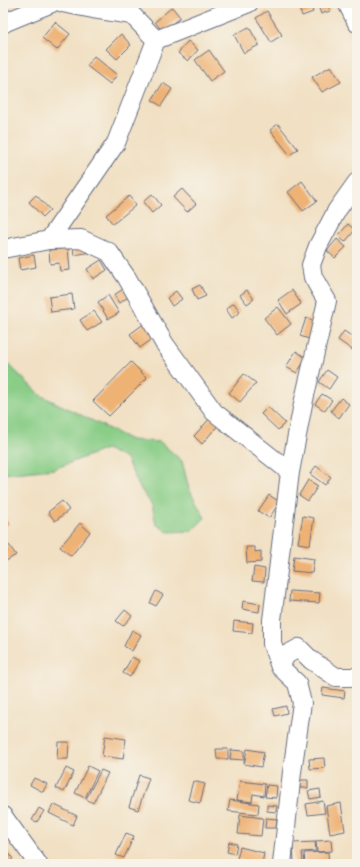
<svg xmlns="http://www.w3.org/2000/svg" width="360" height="867" viewBox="0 0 360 867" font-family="Itim,sans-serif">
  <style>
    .green { fill: #89cd87; stroke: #527e72 }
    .building { fill: #efb274 }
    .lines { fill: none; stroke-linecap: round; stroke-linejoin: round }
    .minor-casing { stroke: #666d81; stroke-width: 20 }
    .minor { stroke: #fff; stroke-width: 18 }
  </style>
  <rect width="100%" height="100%" fill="#f7f3e8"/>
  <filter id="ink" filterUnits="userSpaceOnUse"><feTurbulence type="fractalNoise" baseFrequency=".025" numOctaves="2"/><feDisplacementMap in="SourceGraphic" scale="8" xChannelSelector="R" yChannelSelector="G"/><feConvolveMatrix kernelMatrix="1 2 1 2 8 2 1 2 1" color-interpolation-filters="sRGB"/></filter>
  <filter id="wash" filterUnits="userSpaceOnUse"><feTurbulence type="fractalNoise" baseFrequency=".012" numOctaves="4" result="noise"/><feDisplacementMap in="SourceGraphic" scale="16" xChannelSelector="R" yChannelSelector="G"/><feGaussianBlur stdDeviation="0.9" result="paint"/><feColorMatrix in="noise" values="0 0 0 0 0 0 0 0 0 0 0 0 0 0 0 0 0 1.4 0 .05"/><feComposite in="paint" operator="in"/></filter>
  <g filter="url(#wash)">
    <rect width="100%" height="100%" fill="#f1e0c3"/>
    <path class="green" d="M3,359L40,395L83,416L131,440L160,442L182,461L189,489L205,518L191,531L168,532L156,524L152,505L140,488L126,459L106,449L54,469L3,474Z"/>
    <g id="blocks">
      <path class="building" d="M299,3H310L313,12L302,16L297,4Z
        M317,3H327L330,11L321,14Z
        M172,7L180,17L163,32L155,22Z
        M267,11L282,35L271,42L256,18Z
        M55,22L70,34L57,50L42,38Z
        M249,27L259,45L244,53L234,35Z
        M121,34L131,45L117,59L106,49Z
        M188,41L198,50L188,61L178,53Z
        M209,50L224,71L210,81L195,60Z
        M94,56L117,75L110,84L87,66Z
        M331,66L341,82L322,92L312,77Z
        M163,83L172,89L161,106L152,100Z
        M278,124L298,149L290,155L270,130Z
        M302,181L317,201L303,211L288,192Z
        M182,189L196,204L187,212L173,197Z
        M152,194L161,205L152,213L143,202Z
        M36,195L50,210L43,217L29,202Z
        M129,196L136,205L113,224L106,215Z
        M348,224L355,230L345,242L338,236Z
        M89,233L92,252L74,255L73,247L83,234Z
        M337,239L346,247L335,258L327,251Z
        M68,248L70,270L60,271L59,263L50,264L49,250Z
        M34,255L36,267L20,270L18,258Z
        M101,260L107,270L93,279L87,269Z
        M200,285L206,296L197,300L192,289Z
        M125,288L130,296L119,303L114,295Z
        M247,290L254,299L247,304L240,295Z
        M292,290L301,304L287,314L278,300Z
        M176,291L182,299L172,306L167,298Z
        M72,294L74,309L51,312L49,297Z
        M108,295L119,313L108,319L98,302Z
        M234,303L240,312L232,318L226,309Z
        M278,307L291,324L277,335L264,318Z
        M94,311L102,322L87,331L80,320Z
        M306,318L315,321L309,339L300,336Z
        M149,320L159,334L140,348L130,334Z
        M344,331L357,340V347L354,351L338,340Z
        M296,351L306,358L297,373L286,367Z
        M131,362L147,378L109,416L93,401Z
        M327,370L337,377L329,389L319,382Z
        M244,374L256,383L240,402L229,393Z
        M322,394L332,400L325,411L315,404Z
        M341,398L349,404L339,418L331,411Z
        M268,407L285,423L278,430L261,414Z
        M211,417L219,424L202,444L194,436Z
        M316,466L331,477L325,485L310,474Z
        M308,480L318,486L308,501L299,495Z
        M269,495L280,502L269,518L258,511Z
        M62,501L69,510L55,521L48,512Z
        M3,513L9,524L3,528Z
        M303,516L314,518L310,545L298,543Z
        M80,523L90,532L71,556L60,547Z
        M9,545L16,555L6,561L3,556V549Z
        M246,547H255V552L261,551V562L247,563Z
        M294,556L314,559L312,573L292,571Z
        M254,567L265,569L264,582L252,581Z
        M156,591L163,595L156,606L150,603Z
        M290,591L320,593L319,603L289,601Z
        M243,601L260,604L259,612L242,609Z
        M125,610L132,616L123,626L116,621Z
        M234,621L253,623L252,633L233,631Z
        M132,630L141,635L132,651L124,646Z
        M132,657L139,661L130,677L123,673Z
        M323,688L345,691L344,698L322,695Z
        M286,706L287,713L275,716L273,709Z
        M105,736L126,739L123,759L102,756Z
        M58,742H69L68,759H57Z
        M216,749H228V759H217Z
        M247,749L264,752L261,767L244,764Z
        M231,750L244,751V760L230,759Z
        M324,758L325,768L310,769L309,759Z
        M88,766L98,771L85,798L75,793Z
        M66,768L74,772L64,792L56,788Z
        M101,770L108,773L93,803L86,799Z
        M139,775L149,778L138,810L129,807Z
        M34,778L47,784L43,792L30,785Z
        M300,780H308V788H300Z
        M193,781L205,784L200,803L188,800Z
        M240,781L265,784L264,796L253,794L252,802L237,800Z
        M267,785L277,786L276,798L265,797Z
        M320,789L321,797L310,799L308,791Z
        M230,800L259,804L258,814L228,811Z
        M323,801L325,813L308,815L306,804Z
        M341,803L345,831L330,834L326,806Z
        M53,804L77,816L73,825L49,813Z
        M267,805L277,806L276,812L267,811Z
        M39,808L44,811L37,822L32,820Z
        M240,815L263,818L261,836L238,834Z
        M266,818L277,819L276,828H265Z
        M126,833L134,836L124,858L116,855Z
        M331,840L332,851L317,852L316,841Z
        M229,842L237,844L235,854L227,852Z
        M315,842L316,851L302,852L303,863H294L293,843Z
        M3,844L13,859L5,864H3Z
        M240,847L264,853L262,864H258L237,859Z
        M328,852L329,864H305L304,853Z"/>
    </g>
  </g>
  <g filter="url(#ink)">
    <use href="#blocks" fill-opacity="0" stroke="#666d81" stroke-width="1"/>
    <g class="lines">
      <g class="minor-casing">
        <path id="minor" d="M62,3L93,9L132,15L156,40
          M347,3L357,23
          M3,24L6,22L52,3
          M49,240L116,143L156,40L249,3
          M3,249L49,240L81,239L109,252L127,278L164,343L214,412L290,472
          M280,667L286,655L299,648L311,660L336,677H357
          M3,816L38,864
          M282,864L292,772L302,703L297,683L280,667L272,644V620L290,472L303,404L327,301L321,291L313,277L311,265L318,246L337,210L357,182"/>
      </g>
      <use href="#minor" class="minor"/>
    </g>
  </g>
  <rect width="360" height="867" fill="none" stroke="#f7f3e8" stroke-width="16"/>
</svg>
